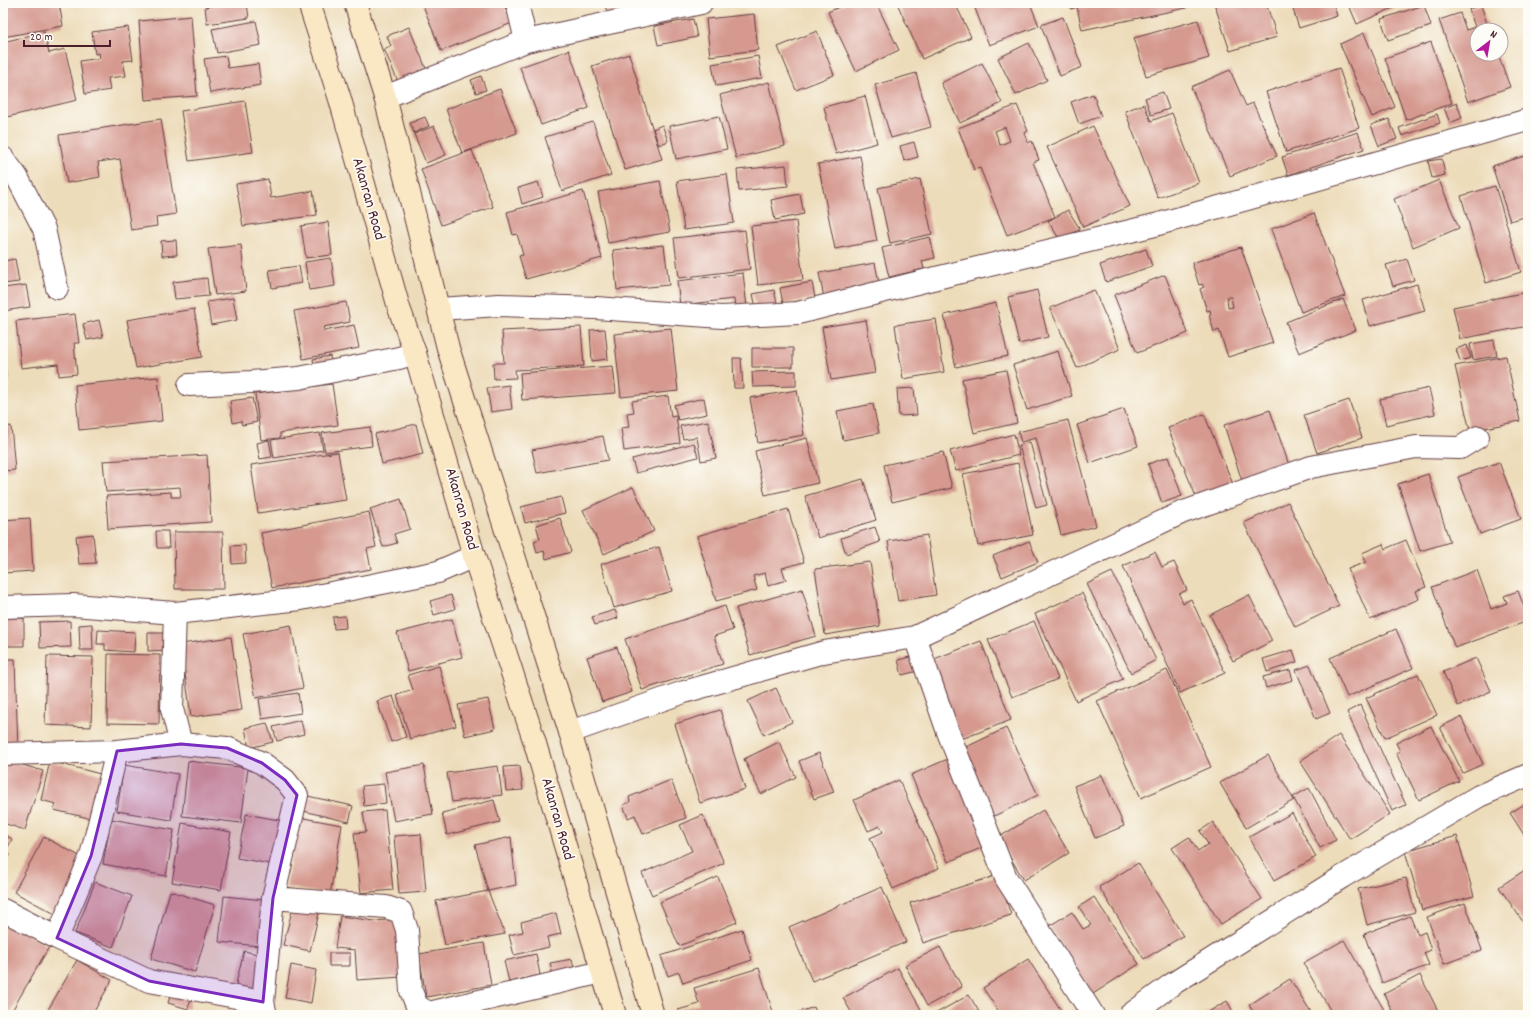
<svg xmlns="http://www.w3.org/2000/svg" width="1531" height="1018" viewBox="0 0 1531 1018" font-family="Dekko,sans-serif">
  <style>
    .building { fill: #d5998f; fill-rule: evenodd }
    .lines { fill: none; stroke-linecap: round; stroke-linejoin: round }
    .street-casing { stroke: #623b40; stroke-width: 24 }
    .secondary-casing { stroke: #623b40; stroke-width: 24 }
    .street { stroke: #fff; stroke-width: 22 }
    .secondary { stroke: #fae7c3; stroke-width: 22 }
    .marked { fill: #7b2cbf; fill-opacity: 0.2; stroke: #7b2cbf; stroke-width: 3; stroke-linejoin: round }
    .labels { text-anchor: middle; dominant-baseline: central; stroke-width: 3.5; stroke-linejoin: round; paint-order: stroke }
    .street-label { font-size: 16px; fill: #4a1f2b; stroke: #fdfcf7 }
  </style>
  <rect width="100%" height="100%" fill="#fdfcf7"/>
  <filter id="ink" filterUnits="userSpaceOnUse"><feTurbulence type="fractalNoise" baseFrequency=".025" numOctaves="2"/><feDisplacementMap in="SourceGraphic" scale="8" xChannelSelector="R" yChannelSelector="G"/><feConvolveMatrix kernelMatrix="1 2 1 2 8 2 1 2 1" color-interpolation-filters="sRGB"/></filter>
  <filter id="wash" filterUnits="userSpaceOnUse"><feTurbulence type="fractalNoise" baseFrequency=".012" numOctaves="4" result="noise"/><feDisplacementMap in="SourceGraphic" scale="16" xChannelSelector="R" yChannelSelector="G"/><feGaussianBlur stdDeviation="0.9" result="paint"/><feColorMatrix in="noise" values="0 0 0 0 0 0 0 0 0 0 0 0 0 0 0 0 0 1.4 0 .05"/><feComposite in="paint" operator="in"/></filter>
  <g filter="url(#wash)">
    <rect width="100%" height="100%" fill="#eddcba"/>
    <g id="blocks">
      <path class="building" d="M3,3H59L63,26L3,37Z
        M227,3H247L249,18L207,24L205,7Z
        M422,3H503L512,23L441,51Z
        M605,3H628L629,10L607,14Z
        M848,3H876L899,50L856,71L828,12Z
        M897,3H955L971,37L922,59Z
        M973,3H1030L1039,26L989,45Z
        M1070,3H1185L1186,8L1082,30L1077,7L1071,9Z
        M1214,3H1266L1277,37L1230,51Z
        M1291,3H1333L1337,16L1299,28Z
        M1348,3H1401L1402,4L1357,24Z
        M1424,5L1431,26L1388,40L1381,19Z
        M1481,5L1489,30H1477V54H1498L1510,87L1468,102L1439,20L1460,13L1466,30L1475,27L1469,9Z
        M754,14L758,50L710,56L706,19Z
        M191,16L197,96L145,100L139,21Z
        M1063,17L1082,67L1060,76L1041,25Z
        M693,19L697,37L658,45L654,26Z
        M1198,20L1209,58L1146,76L1134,38Z
        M256,21L261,45L217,53L212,29Z
        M128,27L133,60L123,61L126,76L108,78L110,90L85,94L80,61L100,58L99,53L95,54L92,32Z
        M409,27L427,71L398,82L384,49L391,46L387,36Z
        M817,31L834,75L796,90L778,47Z
        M44,32L49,53L65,49L77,100L3,118V42Z
        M1364,33L1395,107L1372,117L1340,44Z
        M1431,42L1452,103L1406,120L1385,58Z
        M1029,43L1047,80L1016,95L998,58Z
        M569,50L589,108L541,125L520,67Z
        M629,54L662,159L625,170L592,66Z
        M226,56L228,68L258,64L261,85L210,93L204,59Z
        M758,56L762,78L716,86L712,64Z
        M982,63L1002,103L960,123L941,83Z
        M1339,68L1359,128L1286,152L1266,92Z
        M1230,70L1246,106L1253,103L1277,156L1230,176L1191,87Z
        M916,73L931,127L891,138L875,85Z
        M481,76L486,90L476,93L471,80Z
        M769,82L785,146L736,158L720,95Z
        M500,89L517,133L462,153L446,109Z
        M1163,92L1169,109L1151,115L1145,98Z
        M1093,94L1101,116L1079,124L1071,102Z
        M865,96L877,143L836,154L824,107Z
        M245,101L253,152L189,161L181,111Z
        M1457,103L1462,118L1450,123L1444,108Z
        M1144,104L1151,121L1172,113L1199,183L1158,198L1125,111Z
        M1017,105L1028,131L1024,133L1028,143L1032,141L1039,160L1033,162L1055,217L1007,235L980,168L974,170L958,128ZM1005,127L1010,141L1000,145L995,131Z
        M1437,114L1440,123L1402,136L1399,128Z
        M719,116L727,149L676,159L669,126Z
        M425,117L429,126L414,133L410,123Z
        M161,119L176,214L156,217L157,226L131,230L120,159L98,162L100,177L67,183L59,135Z
        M1389,119L1397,139L1379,146L1371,125Z
        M593,122L611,175L562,191L545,137Z
        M662,125L668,141L659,145L653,129Z
        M434,126L446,155L426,163L414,134Z
        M1093,126L1130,206L1083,227L1047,147Z
        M1358,132L1364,149L1288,175L1282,157Z
        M914,142L918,157L904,161L900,146Z
        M472,150L493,207L441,225L421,169Z
        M1528,155V216L1510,221L1492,166Z
        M860,156L877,241L835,249L818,164Z
        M1442,159L1445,175L1432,178L1428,161Z
        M786,165L788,186L739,191L737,170Z
        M727,174L734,223L684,230L677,181Z
        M268,179L271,198L313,191L317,215L243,226L236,184Z
        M920,179L932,234L890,243L878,188Z
        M1439,180L1459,228L1413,247L1394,199Z
        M660,181L670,232L608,243L598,192Z
        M538,182L543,197L522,204L518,188Z
        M1495,186L1521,272L1486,283L1461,196Z
        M583,191L602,258L526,279L519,256L523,255L517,234L513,235L507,212Z
        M800,194L804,214L775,220L771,200Z
        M1068,210L1080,229L1060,240L1048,221Z
        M1314,213L1345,296L1301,312L1271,229Z
        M796,221L803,280L758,285L751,226Z
        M328,222L332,255L306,258L301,226Z
        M745,230L750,269L679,278L674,238Z
        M930,237L935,258L922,261L924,269L889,277L882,248Z
        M176,240L177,255L162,256L161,241Z
        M241,245L246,291L215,295L208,249Z
        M664,245L669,285L617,290L613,250Z
        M1241,247L1273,343L1228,357L1219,330L1214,332L1209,315H1211L1210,310L1207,311L1200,289L1204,287L1202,284L1199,285L1192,263ZM1227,297H1231L1233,307L1228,308Z
        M1146,249L1152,266L1106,282L1100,265Z
        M331,258L335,286L309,290L305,262Z
        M15,259L19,282L3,284V261Z
        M1407,259L1414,280L1393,286L1386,265Z
        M875,263L880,288L824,298L819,273Z
        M299,266L302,283L272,288L269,270Z
        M743,273L747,307L735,308L734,299L680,305L677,281Z
        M1165,275L1188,333L1137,353L1114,295Z
        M207,278L209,296L175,299L173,282Z
        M812,282L815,298L783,304L780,288Z
        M1417,284L1425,311L1370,326L1363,300Z
        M26,285L30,307L3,311V288Z
        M774,290L778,307L757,312L753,294Z
        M1037,290L1048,337L1019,344L1008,297Z
        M1094,290L1120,349L1077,368L1050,308Z
        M1522,293L1528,326L1460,339L1453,307Z
        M233,298L237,320L211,325L207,302Z
        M1343,299L1356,330L1299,353L1286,322Z
        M346,302L350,322L323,327L324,331L354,325L359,348L303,359L294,311Z
        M996,303L1008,356L956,367L944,315Z
        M194,309L202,357L136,368L127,320Z
        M75,314L79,343H74L77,374L59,376L58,364L21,368L16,321Z
        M936,319L944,372L903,379L895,325Z
        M99,320L103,337L87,340L83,324Z
        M866,320L875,373L831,380L822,327Z
        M581,327L584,366L515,370L516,378L494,379L493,363H504L502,331Z
        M671,328L678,391L621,397L614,334Z
        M605,329L608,359L592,361L590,330Z
        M3,339H4L6,378H3Z
        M1494,340L1497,356L1473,360L1470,344Z
        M1467,345L1471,358L1460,361L1456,349Z
        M752,348H793V367H752Z
        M1058,351L1072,396L1027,410L1013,365Z
        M330,356L332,367L315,370L313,359Z
        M1506,356L1520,421L1470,431L1455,366Z
        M733,358H741L743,388H734Z
        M613,366L616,393L522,400L520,373Z
        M1006,370L1017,423L974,433L962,379Z
        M796,371V386L753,387L752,372Z
        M158,377L162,421L79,430L75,385Z
        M332,384L338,425L280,433V438L261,440L255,394Z
        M509,385L512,409L491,412L487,388Z
        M914,388L917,415L899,416L897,389Z
        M1429,388L1435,414L1386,425L1380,399Z
        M3,389H4L6,415H3Z
        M797,390L804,435L758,443L750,398Z
        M668,396L671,417L676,416L680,443L624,451L621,428L629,427L627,413L634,412L632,401Z
        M252,398L257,422L242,425L241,421L233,423L230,401Z
        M704,398L707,414L678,420L674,405Z
        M1349,400L1362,438L1317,453L1304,415Z
        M873,404L879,433L843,440L837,411Z
        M1124,409L1138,446L1090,463L1077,425Z
        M1270,410L1290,468L1243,484L1224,425Z
        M1204,414L1233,484L1197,499L1168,428Z
        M1068,420L1096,526L1061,535L1036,438L1021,442L1018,432Z
        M708,421L716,458L701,461L697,437L683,439L680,426Z
        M416,424L423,454L382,464L375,434Z
        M11,426L15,470L3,471V427Z
        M370,427L372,446L325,452L322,433Z
        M320,433L323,450L274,458L271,440Z
        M1014,434L1019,455L956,471L950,451Z
        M603,436L608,460L537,473L532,450Z
        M807,438L818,483L765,495L755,451Z
        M269,440L272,457L260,459L257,443Z
        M1030,442L1047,505L1036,508L1019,445Z
        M694,443L698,457L636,473L632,459Z
        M338,452L346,500L258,513L251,465Z
        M943,452L952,488L892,502L884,465Z
        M207,455L211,522L108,529L106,496L171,492V497H181L180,487L106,492L103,461Z
        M1168,457L1182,496L1162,503L1148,464Z
        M1499,462L1521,519L1480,534L1458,477Z
        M1018,463L1033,535L978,546L963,474Z
        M1428,474L1450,542L1420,551L1398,484Z
        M863,479L876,520L818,538L805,496Z
        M633,487L654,531L604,554L583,510Z
        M561,497L565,513L525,523L521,507Z
        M401,499L410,529L394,534L397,543L383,547L370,509Z
        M1288,502L1339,606L1295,627L1244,523Z
        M788,509L804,562L782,568L786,580L768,586L765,573L753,576L757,590L716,601L697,536Z
        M369,512L376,547L367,549L371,569L272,588L261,533Z
        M30,518L33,571L3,573V520Z
        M560,518L571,552L546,559L544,551L537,553L534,541L540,539L536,525Z
        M875,527L880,542L846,554L841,538Z
        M156,531H168L169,548H157Z
        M174,532H223L224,589H175Z
        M93,534L96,563L79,564L76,536Z
        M927,535L936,595L898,601L888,541Z
        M1406,540L1426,587L1416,591L1419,599L1370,620L1348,569L1366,562L1362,553L1383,544L1385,549Z
        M1029,541L1038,562L1002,577L993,556Z
        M245,545L246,563L232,564L231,546Z
        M659,547L672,591L614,608L601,564Z
        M1155,552L1162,567L1174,562L1187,590L1179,594L1183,603L1191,599L1225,673L1180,693L1123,566Z
        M870,562L880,626L825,635L815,569Z
        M1477,570L1491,609L1507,603L1504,596L1518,591L1528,617V621L1455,648L1432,587Z
        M1112,572L1156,660L1131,673L1087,584Z
        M802,589L816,636L750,655L736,608Z
        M1082,593L1123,679L1076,701L1035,614Z
        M451,595L455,609L434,615L430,601Z
        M1249,595L1272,641L1233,661L1210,615Z
        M725,606L733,630L714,636L723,664L642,690L625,639Z
        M615,610L618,618L595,625L592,617Z
        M345,616L346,628L334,629L333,617Z
        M3,618H24V646H3Z
        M452,619L462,657L408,671L397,633Z
        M70,621L71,647L40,648L39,622Z
        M1034,621L1058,679L1012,697L988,640Z
        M92,624L93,650H80L79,625Z
        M291,625L303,688L256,698L243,634Z
        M1396,629L1413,668L1347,697L1330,658Z
        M98,630L135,632L134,652L105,650V644H97Z
        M148,633H169V650L148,651Z
        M231,637L242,710L191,717L181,644Z
        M981,641L1011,720L959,740L929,661Z
        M617,647L632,692L602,702L587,657Z
        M1293,650L1297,662L1267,672L1263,659Z
        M108,654L160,655L159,724L107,723Z
        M47,656L93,657L91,727L45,725Z
        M914,656L918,671L902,675L898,660Z
        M1476,658L1491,691L1458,706L1443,672Z
        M3,659H15L18,751L3,752Z
        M1310,665L1330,713L1316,719L1296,670Z
        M439,666L456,726L410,739L397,695L413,690L408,675Z
        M1167,670L1211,767L1141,798L1097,701Z
        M1290,670L1293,680L1266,688L1263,677Z
        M1418,674L1437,715L1385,738L1366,698Z
        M776,688L792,722L764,735L748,701Z
        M298,693L301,713L262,719L259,699Z
        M393,696L406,737L391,742L377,701Z
        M488,699L495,729L465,736L458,705Z
        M1360,705L1406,805L1392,811L1347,712Z
        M720,710L745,789L700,803L675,724Z
        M1461,717L1483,764L1463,773L1440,727Z
        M301,720L304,734L277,741L273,727Z
        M267,723L273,742L249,748L245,728Z
        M1431,726L1459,781L1419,800L1396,753L1400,751L1396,743Z
        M1006,728L1038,795L992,817L960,750Z
        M1339,735L1390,814L1350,839L1300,761Z
        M779,742L796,777L761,794L744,759Z
        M819,753L834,792L814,799L799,761Z
        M1268,755L1294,800L1246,828L1220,783Z
        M950,758L988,845L948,862L911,775Z
        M3,759L43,771L25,830L3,823Z
        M50,761L108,776L97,820L54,810L56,804L41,800Z
        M188,761L248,768L241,823L182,816Z
        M124,765L178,774L171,820L117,811Z
        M424,765L433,814L394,821L385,772Z
        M498,766L502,795L452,802L447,773Z
        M520,766L523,790L506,791L504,767Z
        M1102,775L1124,826L1095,838L1074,786Z
        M671,780L686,818L643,834L635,815L628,818L623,805L630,802L629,797Z
        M899,780L939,868L893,889L870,838L883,832L880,826L868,831L854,800Z
        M384,784L386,803L364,806L362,786Z
        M1309,788L1336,840L1320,848L1293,797Z
        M303,795L353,806L349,822L299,810Z
        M494,800L500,822L447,835L442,813Z
        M1528,802V841L1510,813Z
        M385,810L393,890L361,893L354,833L366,832L363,812Z
        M1043,810L1069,853L1024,880L998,838Z
        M1292,813L1316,857L1274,881L1249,837Z
        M246,814L284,821L276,865L237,858Z
        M703,815L724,863L652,895L642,873L692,851L680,825Z
        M298,817L342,825L330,895L286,887Z
        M111,819L174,830L166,876L103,864Z
        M1213,822L1262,899L1221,924L1172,848L1189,837L1198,851L1208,844L1200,831Z
        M182,823L231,832L221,890L172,882Z
        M3,834L12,839L5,853L10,855L3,867Z
        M421,834L426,892L399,894L394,836Z
        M1457,836L1474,896L1422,910L1405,851Z
        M44,837L87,860L57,915L14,892Z
        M511,837L516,885L488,891L475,845Z
        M1138,863L1183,936L1144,959L1099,887Z
        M1528,868V929L1499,887Z
        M998,875L1011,915L923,943L910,903Z
        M718,877L737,922L679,946L660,902Z
        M1406,878L1415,912L1367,925L1358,889Z
        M95,882L132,896L113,947L75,933Z
        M882,887L906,942L812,981L789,927Z
        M170,891L215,905L195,972L151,959Z
        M488,891L505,934L445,945L436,901Z
        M224,896L264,900L259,946L219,942Z
        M1094,897L1139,964L1093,994L1049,926L1072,912L1083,929L1091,925L1079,907Z
        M1465,903L1482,950L1444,964L1427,917Z
        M293,907L319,913L310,951L283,945Z
        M556,913L561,934L547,937L549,947L514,955L509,935L523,932L521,922Z
        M340,916L375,921L398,919L402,977L357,980L355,950L335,948Z
        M1410,916L1418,935L1425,932L1431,950L1424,953L1429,965L1382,983L1364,934Z
        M7,922L49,947L10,1014L3,1010V929Z
        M742,929L752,960L683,983L679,972L668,976L661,956Z
        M1344,940L1387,1015H1333L1303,963Z
        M484,943L491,985L426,997L419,954Z
        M940,947L962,987L927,1006L905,965Z
        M244,951L262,955L254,992L235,988Z
        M329,953H350V966H329Z
        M536,954L540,975L509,982L504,961Z
        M572,959L575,975L554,979L550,963Z
        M1028,959L1064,1015H1001L983,988Z
        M77,960L112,980L92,1015H45Z
        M291,965L316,970L311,1003L285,998Z
        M759,968L774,1015H679L678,1010L699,1004L694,988Z
        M898,968L924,1015H853L843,998Z
        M1420,975L1440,1015H1394L1384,994Z
        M1290,979L1313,1015H1255L1249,1005Z
        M173,986L193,991L188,1009L168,1003Z
        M969,995L981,1015H933Z
        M1227,1001L1235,1015H1203Z
        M814,1007L817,1015H790Z"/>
    </g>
  </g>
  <g filter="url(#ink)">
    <use href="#blocks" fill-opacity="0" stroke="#623b40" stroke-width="1"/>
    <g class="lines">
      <g class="street-casing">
        <path id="street" d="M517,3L526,41
          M385,97L526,41L701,3
          M3,158L17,177L44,229L57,288
          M439,309L499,305L596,308L722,317L798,313L928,280L1155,225L1528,120
          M189,385L251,382L299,378L399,358L415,353
          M3,607L73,605L175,613L301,599L438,572L474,556
          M175,613L172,709L181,744
          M915,637L948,732L1006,878L1093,1015
          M570,732L684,692L824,652L915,637L1181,513L1311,467L1416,447L1460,448L1478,437
          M3,754L117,751L181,744L227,748L262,763L285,780L297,795L273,898L263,1002L266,1015
          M273,898L386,907L401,912L407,930L411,991L417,1006L429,1013L602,972
          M3,910L57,938L149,981L263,1002
          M57,938L91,856L117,751
          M1130,1015L1171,985L1342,877L1479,796L1528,775"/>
      </g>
      <g class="secondary-casing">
        <path id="secondary" d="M309,3L340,99L399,308L415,353L474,556L534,740L615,1015
          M355,3L385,97L448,348L570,732L653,1015"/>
      </g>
      <use href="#street" class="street"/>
      <use href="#secondary" class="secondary"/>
    </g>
  </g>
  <path class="marked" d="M181,744L227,748L262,763L285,780L297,795L273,898L263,1002L149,981L57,938L91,856L117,751Z"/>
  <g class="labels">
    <g class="street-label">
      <text transform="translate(368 199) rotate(74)">Akanran Road</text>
      <text transform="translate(461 509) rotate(74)">Akanran Road</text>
      <text transform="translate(557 819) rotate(74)">Akanran Road</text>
    </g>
  </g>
  <rect width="1531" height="1018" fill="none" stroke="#fdfcf7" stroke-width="16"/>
  <g transform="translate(1489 42) rotate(31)"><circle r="19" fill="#fdfcf7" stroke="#b5a4a5"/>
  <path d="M0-3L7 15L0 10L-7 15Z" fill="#b5179e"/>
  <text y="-6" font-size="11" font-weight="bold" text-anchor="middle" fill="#4a1f2b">N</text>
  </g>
  <path d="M24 40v6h86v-6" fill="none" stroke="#4a1f2b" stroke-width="2"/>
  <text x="30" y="40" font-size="12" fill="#4a1f2b" stroke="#fdfcf7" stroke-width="3" paint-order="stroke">20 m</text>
</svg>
